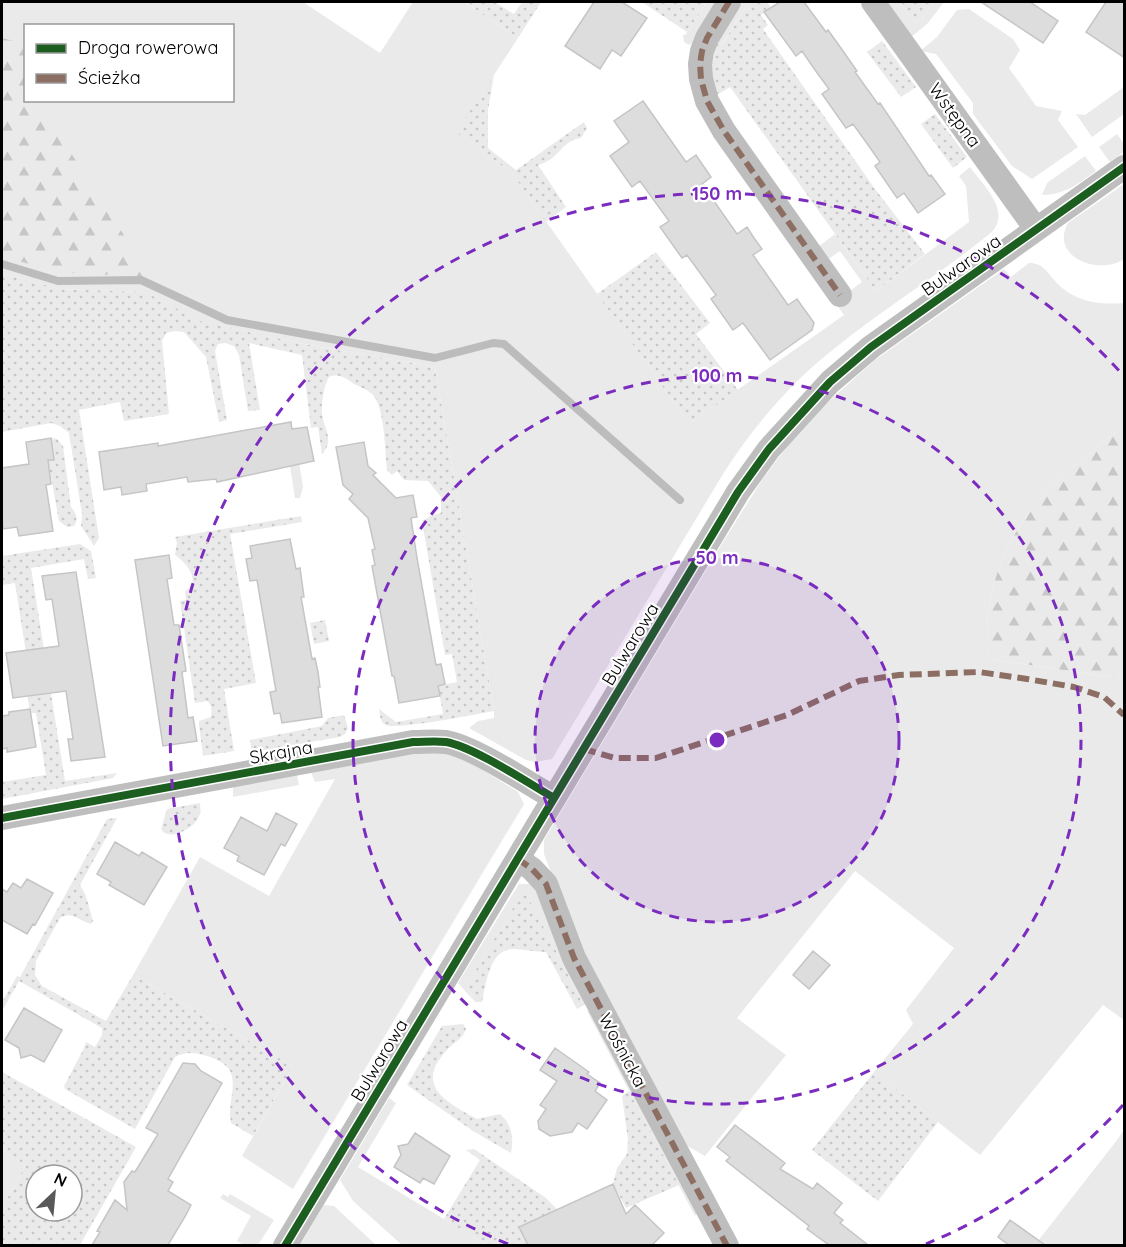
<svg xmlns="http://www.w3.org/2000/svg" width="1126" height="1247" viewBox="0 0 1126 1247" font-family="Quicksand,sans-serif">
  <style>
    .grass { fill: #eaeaea; fill-rule: evenodd }
    .forest { fill: url(#forest-firs) }
    .garden { fill: url(#garden-dots); fill-rule: evenodd }
    .lines { fill: none; stroke-linecap: round; stroke-linejoin: round }
    .stream { stroke: #bcbcbc; stroke-width: 8 }
    .building { fill: #ddd; stroke: #c5c5c5; stroke-width: 1.5 }
    .minor { stroke: #bebebe; stroke-width: 24 }
    .quiet { stroke: #8d6e63; stroke-width: 6; stroke-dasharray: 12 6; stroke-linecap: butt }
    .cycleway-casing { stroke: #fff; stroke-width: 11 }
    .cycleway { stroke: #1b5e20; stroke-width: 8 }
    .ring { fill: none; stroke: #7b2cbf; stroke-width: 3; stroke-dasharray: 10 8 }
    .labels { text-anchor: middle; dominant-baseline: central; stroke-width: 4.5; stroke-linejoin: round; paint-order: stroke }
    .street-label { font-size: 18px; fill: #000; stroke: #fff }
    .centre { fill: #7b2cbf; stroke: #fff; stroke-width: 3 }
    .ring-label { font-size: 18px; text-anchor: middle; font-weight: bold; fill: #7b2cbf; stroke: #fff; stroke-width: 4.5; stroke-linejoin: round; paint-order: stroke }
  </style>
  <defs>
    <pattern id="forest-firs" width="22" height="20" patternUnits="userSpaceOnUse" patternTransform="scale(1.5)"><rect width="22" height="20" fill="#eaeaea"/><path d="M5 1l3.5 6h-7zM16 11l3.5 6h-7z" fill="#c7c7c7"/></pattern>
    <pattern id="garden-dots" width="8" height="8" patternUnits="userSpaceOnUse" patternTransform="scale(1.5)"><rect width="8" height="8" fill="#eaeaea"/><path d="M2 2h.1M6 6h.1" fill="none" stroke="#c7c7c7" stroke-width="1.8" stroke-linecap="round"/></pattern>
  </defs>
  <rect width="100%" height="100%" fill="#fff"/>
  <path class="grass" d="M2,2H303L380,53L413,2H464L518,38L457,132L512,173L689,424L844,315L835,302L862,282L840,251L827,260L818,247L835,234L876,291L969,222L966,186L959,176L970,167C983,185 1010,209 993,231C942,273 886,307 835,348C791,382 753,427 723,474L552,759L535,762L526,760L469,728L478,721L494,718V711L435,367L303,344L199,321L145,292L59,289L2,273ZM26,26H232V100H26Z
    M707,2H718L696,41L689,45L684,42L683,35H685Z
    M742,2H749L720,47L716,43Z
    M885,2H899L915,23L922,19L934,2H944L928,23L910,38Z
    M969,9L1013,39L1020,50L1009,68L1036,106L1062,111L1058,120L1078,147L1032,179L1012,166L973,114V103L936,54L920,51L937,37L957,10Z
    M1124,87V114L1092,137L1076,114L1085,115Z
    M1117,134L1124,144V152L1110,162L1099,147Z
    M1085,156L1096,171C1078,184 1064,195 1042,195L1047,183Z
    M1124,184V259C1099,276 1049,257 1068,223Z
    M1029,263C1043,263 1047,272 1055,281C1074,302 1098,305 1124,303V426C1056,479 1001,521 988,613C986,628 989,644 989,659L1124,679V1020L1103,1005L980,1155L874,1072L913,1024L906,1010L954,948L855,871L737,1018L786,1055L705,1156L682,1143L578,944L544,854V840L723,542L762,480L785,449L809,419L875,360L1004,269L1011,277Z
    M299,462L303,487L300,498H295L290,466Z
    M420,752H448L470,762L518,792L524,804L293,1189L242,1156L293,1066L133,975L200,857L269,896L335,779L315,782L311,772Z
    M297,775L299,785L233,797V787Z
    M519,884H531L537,889L588,1003L584,1005L524,891L467,985L475,1002L458,983Z
    M591,1009L699,1210L695,1216L587,1011Z
    M389,1098L396,1103L358,1167L487,1245H402L353,1201L340,1180Z
    M1124,1130V1245L1034,1246L1114,1144Z
    M2,1151L26,1165L2,1208Z
    M223,1194L228,1197L230,1194L274,1220L258,1245H244L237,1241L251,1216L220,1198Z
    M324,1205L334,1206L376,1245H300Z"/>
  <path class="forest" d="M2,38L21,43L25,56L26,100L42,101L47,116L151,277L56,272L2,256Z
    M1124,426V679L989,659C988,644 986,628 988,613C1001,521 1056,479 1124,426Z"/>
  <path class="garden" d="M464,2H494L514,14L522,2H541L518,38Z
    M642,2H707L687,32Z
    M749,2H767L771,7L761,15L768,25L763,29L875,189L925,254L876,291L730,87L715,96L709,79L716,43L721,46Z
    M899,2H934L922,19L915,23Z
    M882,41L916,87L901,97L867,52Z
    M494,75L488,110V148L516,170L584,122L587,128L581,138C560,141 561,159 538,165L566,207L546,222L512,173L456,132Z
    M935,114L967,157L953,168L921,124Z
    M656,252L710,323L696,334L738,390L689,424L597,294Z
    M2,273L59,289L145,292L200,321L303,344L435,367L494,711C478,714 396,730 386,725C380,723 380,715 379,709L396,722L443,714L438,686L457,682L452,654L445,655L422,521L432,515L441,513V497L428,481L404,480L397,471L392,475L387,470C385,452 385,404 371,393C366,389 360,387 354,384C345,378 340,373 329,377C324,385 321,403 322,414C324,429 335,440 322,454L318,427L311,428L302,355L249,343L260,410L248,411L239,355L234,346L225,343L218,344L215,351L227,420L219,422L206,357L184,332L175,331L166,333L162,341L169,414L124,421L120,402L79,410L99,538L94,546L81,526L82,514L69,433L60,426L51,423L2,432Z
    M51,438L57,439L63,446L71,507C76,513 79,519 74,526L67,527L59,521L48,460L54,459Z
    M301,516L302,522L230,534L256,683L224,689L234,751L203,756L199,725V721L211,717C212,711 212,705 207,701L195,703L180,601L186,600L185,591C202,582 187,563 175,555L177,543L175,537Z
    M80,544L91,551L96,578L88,579L84,559L31,568L65,781L117,773L113,778L2,799V782L46,775L36,713H30L27,691L26,653L15,583L2,585V556Z
    M325,620L329,641L314,644L310,623Z
    M344,715L348,728L345,734L340,737L252,752L250,740L322,726L328,718Z
    M200,803C200,805 201,812 200,813C198,827 169,843 161,829L167,809Z
    M117,818L80,885L86,896L93,921L91,924C80,921 70,910 60,918L36,961L35,975L42,986L106,1021L133,975L293,1066L253,1136L231,1123C225,1096 250,1069 207,1056C195,1053 187,1051 175,1057L135,1129L65,1089L64,1086L83,1050L86,1042L95,1047L102,1035V1028L19,981L2,1011V1002L17,976L20,977L107,819Z
    M524,890L584,1005L577,1009L546,952C535,952 524,949 513,949C489,949 486,985 482,1002H475L467,985Z
    M463,1024L466,1029C463,1039 454,1042 447,1050C414,1085 445,1102 477,1119L500,1114C512,1124 514,1138 511,1153L473,1131L407,1085L442,1026Z
    M2,1072L136,1147L80,1245H2V1208L26,1165L2,1151ZM36,1175H72V1211H36Z
    M874,1072L938,1122L878,1201L812,1150Z
    M629,1091L679,1185L626,1208L613,1184L617,1168L627,1154L628,1140L622,1096Z
    M474,1149L546,1198L558,1210L520,1227L528,1245H487L444,1219L480,1160L466,1150Z"/>
  <g class="lines">
    <path class="stream" d="M2,264L58,281L141,280L227,320L435,358L493,343L504,344L680,500"/>
  </g>
  <path class="building" d="M594,2H622L647,18L621,56L612,50L600,69L565,46Z
    M780,2H804L826,32L828,30L843,51L857,71L855,72L878,104L880,103L929,176L931,175L945,194L918,213L904,193L897,198L875,166L880,162L866,142L853,124L846,128L822,94L829,89L815,70L802,51L796,56L764,12Z
    M981,2H1030L1058,21L1043,43Z
    M1106,2H1125V58L1086,32Z
    M643,101L686,162L696,155L711,177L702,184L737,234L747,227L754,238L762,249L753,255L788,305L797,299L814,323L812,330L770,360L743,323L733,330L711,299L716,295L687,255L682,258L660,227L669,221L640,181L632,187L610,156L629,142L614,121Z
    M291,422L292,429L307,427L314,461L217,482L216,479L188,482L187,477L146,484L147,491L122,495L121,487L104,490L99,452L158,443V446Z
    M51,438L54,460H48L51,484L46,485L53,531L19,536L17,527L3,529L2,516V468L29,464L26,442Z
    M364,442L368,466L376,473L373,475L396,498L413,495L417,517L411,518L417,558L436,665L441,664L445,684L438,686L440,696L399,703L394,676H392L372,566L375,565L372,550L375,549L368,518L349,499L353,494L343,485L336,447Z
    M290,539L296,569L300,568L304,597H301L312,659L315,658L318,672L320,687H318L322,717L282,723L280,713L274,714L270,692L276,691L257,580L250,581L246,559L252,558L250,546Z
    M169,555L172,578L167,579L174,625H179L186,671L182,672L188,718L193,717L197,741L163,746L135,560Z
    M76,572L105,757L71,761L68,739H73L66,691L13,698L6,653L59,646L52,599L46,600L42,576Z
    M30,709L36,747L7,752V748L2,749V716L9,715V712Z
    M276,813L297,824L285,846L281,844L264,875L237,861L239,856L224,848L241,817L267,831Z
    M115,842L139,856L142,852L167,867L144,905L109,885L111,882L97,874Z
    M27,879L53,893L35,925L33,924L27,934L2,920V889L7,892L13,883L21,888Z
    M813,951L830,965L809,989L793,975Z
    M24,1008L62,1030L44,1062L31,1055L21,1058L19,1048L5,1040Z
    M555,1048L589,1072L587,1074L600,1083L595,1091L607,1100L587,1129L578,1123L572,1132L550,1136L539,1129L538,1121L546,1109L540,1105L557,1081L540,1070Z
    M183,1063L195,1064L201,1071L222,1083L168,1179L173,1182L168,1191L191,1205L186,1215L168,1245H92L100,1232L97,1231L115,1200L127,1210L124,1182L132,1171L135,1172L158,1134L146,1128Z
    M735,1125L785,1163L780,1169L813,1189L817,1183L842,1203L834,1213L843,1220L840,1223L868,1245H829L807,1229L809,1226L726,1161L730,1157L717,1147Z
    M415,1133L450,1156L434,1184L423,1178L420,1183L394,1167L401,1155L398,1146L408,1144Z
    M613,1184L626,1214L635,1205L664,1233L652,1245H528L519,1227Z
    M1010,1220L1045,1245H1009L998,1237Z"/>
  <g class="lines">
    <path class="minor" d="M729,2L707,38L702,51L700,64L701,79L707,101L724,131L840,295
      M873,2L1036,229
      M2,818L413,742C424,742 435,741 446,742C474,747 528,783 554,798
      M518,859L532,869L546,884L574,958L727,1246
      M285,1246L738,492L769,449L830,382L871,347L1124,167"/>
    <path class="quiet" d="M729,2L707,38L702,51L700,64L701,79L707,101L724,131L840,295
      M584,749L615,758H656L787,715L859,681L899,675L979,672L1027,679L1074,687L1104,697L1124,715
      M518,859L532,869L546,884L574,958L727,1246"/>
    <g class="cycleway-casing">
      <path id="cycleway" d="M2,818L413,742C424,742 435,741 446,742C474,747 528,783 554,798
        M285,1246L738,492L769,449L830,382L871,347L1124,167"/>
    </g>
    <use href="#cycleway" class="cycleway"/>
  </g>
  <circle cx="717" cy="740" r="182" fill="#7b2cbf" fill-opacity=".12"/>
  <g class="ring">
    <circle cx="717" cy="740" r="182"/>
    <circle cx="717" cy="740" r="364"/>
    <path d="M1123 1105A546 546 0 0 1 926 1244M508 1244A546 546 0 1 1 1123 375"/>
  </g>
  <g class="labels">
    <g class="street-label">
      <text transform="translate(955 115) rotate(54)">Wstępna</text>
      <text transform="translate(961 265) rotate(-35)">Bulwarowa</text>
      <text transform="translate(630 644) rotate(-59)">Bulwarowa</text>
      <text transform="translate(281 752) rotate(-10)">Skrajna</text>
      <text transform="translate(623 1050) rotate(62)">Wośnicka</text>
      <text transform="translate(379 1060) rotate(-59)">Bulwarowa</text>
    </g>
  </g>
  <circle cx="717" cy="740" r="9" class="centre"/>
  <g class="ring-label">
    <text x="717" y="200">150 m</text>
    <text x="717" y="382">100 m</text>
    <text x="717" y="564">50 m</text>
  </g>
  <rect width="1126" height="1247" fill="none" stroke="#000000" stroke-width="6"/>
  <rect x="24" y="24" width="210" height="78" fill="#ffffff" stroke="#999999" stroke-width="1.5"/>
  <rect x="36" y="44" width="30" height="9" fill="#1b5e20" stroke="#999999" stroke-width="1.5"/>
  <text x="78" y="54" font-size="18" fill="#000000">Droga rowerowa</text>
  <rect x="36" y="74" width="30" height="9" fill="#8d6e63" stroke="#999999" stroke-width="1.5"/>
  <text x="78" y="84" font-size="18" fill="#000000">Ścieżka</text>
  <g transform="translate(54 1193) rotate(26)"><circle r="28" fill="#ffffff" stroke="#999999" stroke-width="1.5"/>
  <path d="M0-4.5L10 22L0 15L-10 22Z" fill="#595959"/>
  <text y="-9" font-size="16" font-weight="bold" text-anchor="middle" fill="#000000">N</text>
  </g>
</svg>
